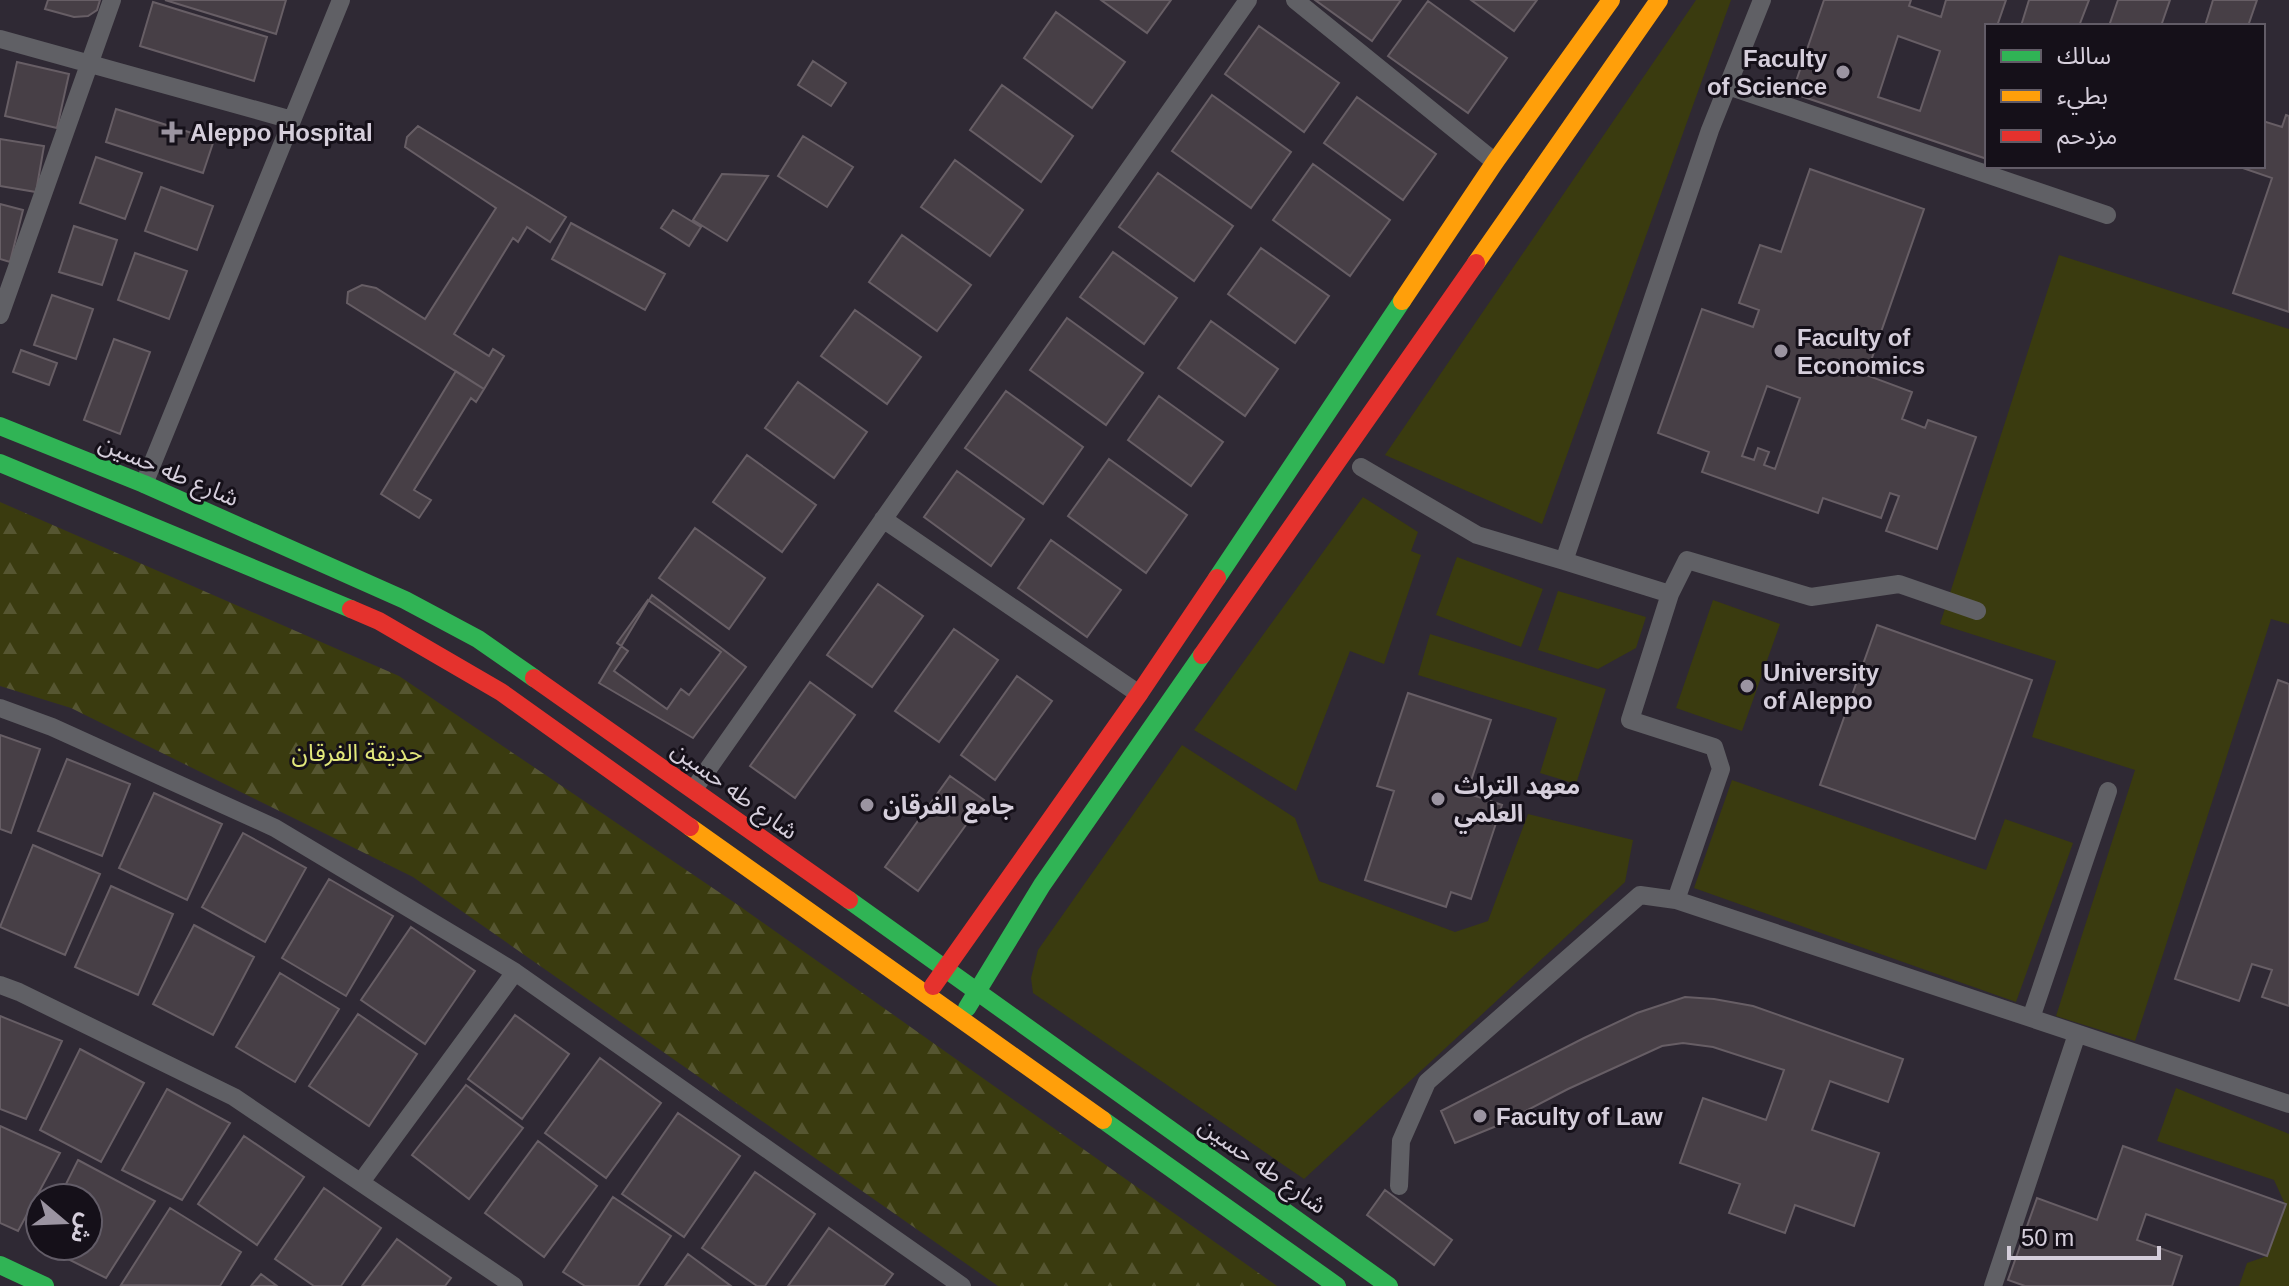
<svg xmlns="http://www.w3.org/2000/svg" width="2289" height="1286" viewBox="0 0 2289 1286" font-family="Helvetica,'Noto Sans Arabic',sans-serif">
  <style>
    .forest { fill: url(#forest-firs) }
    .green { fill: #3a3b0f }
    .building { fill: #473f46; stroke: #675e65; stroke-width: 2; fill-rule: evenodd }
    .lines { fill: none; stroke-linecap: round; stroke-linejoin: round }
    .street { stroke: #606065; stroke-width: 18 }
    .fast { stroke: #30b455; stroke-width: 18 }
    .slow { stroke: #ff9f0a; stroke-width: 18 }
    .jam { stroke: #e5322d; stroke-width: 18 }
    .poi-dot { fill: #9b94a1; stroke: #151019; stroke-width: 3 }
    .labels { text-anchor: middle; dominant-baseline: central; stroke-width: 6; stroke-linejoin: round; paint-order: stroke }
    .poi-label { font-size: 24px; font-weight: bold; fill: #d5cedb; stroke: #151019; text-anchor: start }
    .street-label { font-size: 24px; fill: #d5cedb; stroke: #151019 }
    .park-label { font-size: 24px; fill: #e2e77b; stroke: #151019 }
  </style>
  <defs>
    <pattern id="forest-firs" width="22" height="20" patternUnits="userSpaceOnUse" patternTransform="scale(2)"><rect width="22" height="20" fill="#3a3b0f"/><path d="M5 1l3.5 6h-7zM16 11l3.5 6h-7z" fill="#565631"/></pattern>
  </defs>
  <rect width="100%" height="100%" fill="#2f2934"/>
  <path class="forest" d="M0,502L399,676L738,905L1277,1286H998L413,877L71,708L0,686Z"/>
  <path class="green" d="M1696,0H1731L1542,524L1385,455Z
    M2059,255L2289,329V624L2271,619L2135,1041L2056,1016L2135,770L2032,737L2056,661L1940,624Z
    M1363,497L1418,532L1411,551L1421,555L1384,664L1350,651L1296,791L1194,730Z
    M1457,557L1543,589L1521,647L1436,615Z
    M1558,591L1646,617L1636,648L1598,669L1538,650Z
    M1713,600L1780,624L1742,731L1676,708Z
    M1430,634L1606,689L1576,784L1540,773L1557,718L1418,675Z
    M1182,745L1295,818L1319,881L1455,932L1488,921L1528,814L1633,840L1625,882L1304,1179L1033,993L1031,978L1038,950Z
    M1732,780L1986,870L2005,819L2073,843L2016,1002L1694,888Z
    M2176,1088L2289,1134V1286H2239L2247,1263L2267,1256L2285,1204L2274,1180L2157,1141Z"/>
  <path class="building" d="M48,0H100L97,10L88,16L74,17L45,9Z
    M165,0H286L276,34Z
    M1101,0H1171L1147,33Z
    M1315,0H1401L1372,41Z
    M1471,0H1537L1514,31Z
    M1824,0H1911L1909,6L1941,17L1946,0H2006L1997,26H1987V159L1792,93ZM1898,36L1940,51L1920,111L1878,97Z
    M2029,0H2089L2079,26H2021Z
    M2118,0H2170L2161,26H2109Z
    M2213,0H2257L2248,26H2205Z
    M1428,1L1507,58L1468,113L1388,56Z
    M153,2L267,37L254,81L140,46Z
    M1056,12L1125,62L1092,108L1024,58Z
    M1259,26L1339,83L1304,132L1225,74Z
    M813,61L846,83L831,106L798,85Z
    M17,62L69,74L57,128L5,116Z
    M1002,85L1073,136L1041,182L970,130Z
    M1212,95L1291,152L1251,208L1172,151Z
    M1357,97L1436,154L1403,200L1324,143Z
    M116,109L214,140L203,173L106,142Z
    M2286,115L2289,116V312L2233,293L2272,178L2237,166H2263V121L2282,127Z
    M418,126L566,217L550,242L527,227L518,242L513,238L454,334L489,356L493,349L504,356L484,389L347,303L348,292L362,285L376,288L425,319L496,208L405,147L407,137Z
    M803,136L853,167L827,207L778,176Z
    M0,139L44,146L36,192L0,186Z
    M96,157L142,173L125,219L80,203Z
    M955,160L1023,210L990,256L921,207Z
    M1313,164L1390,220L1350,276L1273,220Z
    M1810,169L1924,209L1866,375L1912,392L1902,419L1925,428L1928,420L1976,437L1937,549L1886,531L1899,496L1890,493L1881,518L1823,498L1818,513L1702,472L1709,452L1658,433L1702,309L1753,327L1759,310L1739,303L1760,245L1781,252ZM1767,386L1800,398L1775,469L1764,465L1769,452L1758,448L1754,460L1742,456Z
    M1158,173L1233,226L1194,281L1119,227Z
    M722,174L768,176L727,241L693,220Z
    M161,187L213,206L197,250L145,231Z
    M0,204L23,210L10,262L0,259Z
    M673,210L701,227L689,246L661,228Z
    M571,223L665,274L645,310L552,259Z
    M74,226L117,240L102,285L59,272Z
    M902,235L971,285L937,331L869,282Z
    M1261,248L1329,296L1295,343L1228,294Z
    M1113,252L1177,298L1144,344L1080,297Z
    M135,253L187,271L169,319L118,300Z
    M52,295L93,309L76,359L34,345Z
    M855,310L921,357L887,404L821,356Z
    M1067,318L1143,373L1106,425L1030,370Z
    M1211,321L1278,369L1245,416L1178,368Z
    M114,339L150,352L120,434L84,420Z
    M21,350L57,363L49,385L13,372Z
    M456,371L484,389L476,402L471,398L414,490L431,500L419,518L381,494Z
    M798,382L867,432L834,478L765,428Z
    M1006,391L1083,447L1043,504L965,448Z
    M1159,396L1223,442L1191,486L1128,440Z
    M747,455L816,505L782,552L713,502Z
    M1109,459L1187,515L1146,573L1068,516Z
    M957,471L1024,519L991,566L924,517Z
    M695,528L765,578L729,629L659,578Z
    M1051,540L1121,590L1087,637L1018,588Z
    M878,584L923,616L872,687L827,655Z
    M652,595L746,667L693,738L599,683Z
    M648,600L721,652L689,695L681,689L667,709L614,671L628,651L617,643Z
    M1877,625L2032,680L1975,839L1820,785Z
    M954,629L998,660L939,742L895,711Z
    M1017,676L1052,701L995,780L961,755Z
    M2278,680L2289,684V1006L2262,997L2272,970L2252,964L2239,1001L2175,979Z
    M810,682L855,715L795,798L750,766Z
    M1408,693L1491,720L1467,793L1502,805L1471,899L1451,892L1446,907L1365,880L1394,791L1377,786Z
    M0,735L40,749L11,833L0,829Z
    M67,759L130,784L102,856L38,831Z
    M950,776L984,800L918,891L885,867Z
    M154,793L222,824L187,900L119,868Z
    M243,833L306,868L265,942L202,907Z
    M33,845L100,874L65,955L0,927Z
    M329,879L393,916L346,996L282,958Z
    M111,886L173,914L138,995L75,967Z
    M194,925L254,957L213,1035L153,1004Z
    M411,927L475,971L425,1044L361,1000Z
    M280,973L339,1009L295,1082L236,1047Z
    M1685,997L1714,999L1753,1006L1903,1059L1888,1102L1830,1081L1812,1130L1879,1153L1854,1226L1795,1205L1785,1233L1729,1213L1740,1184L1680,1163L1703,1098L1766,1120L1784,1070L1713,1047L1683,1043L1662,1046L1568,1089L1499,1125L1455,1143L1441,1111L1584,1038L1637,1013Z
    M358,1014L417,1054L369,1126L309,1086Z
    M515,1015L569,1054L522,1119L468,1079Z
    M0,1016L62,1041L26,1119L0,1109Z
    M80,1049L144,1083L101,1162L40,1130Z
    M600,1058L661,1103L606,1178L545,1133Z
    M466,1085L523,1128L469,1199L412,1155Z
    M167,1089L230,1123L182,1200L122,1170Z
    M678,1113L740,1156L684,1237L622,1194Z
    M0,1126L60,1153L18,1231L0,1223Z
    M244,1136L304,1177L257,1245L198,1204Z
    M538,1141L597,1186L544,1257L485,1213Z
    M2123,1146L2286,1204L2267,1256L2146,1214L2137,1240L2182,1256L2172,1286H2025L2008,1280L2037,1198L2097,1220Z
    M78,1160L155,1201L106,1278L42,1246H88V1198H59Z
    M755,1172L815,1214L765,1286H757L702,1248Z
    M324,1188L381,1228L341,1286H314L275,1259Z
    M1385,1190L1452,1240L1434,1265L1367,1215Z
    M613,1197L671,1236L638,1286H585L563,1272Z
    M170,1208L241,1252L220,1286L121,1285Z
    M829,1228L893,1274L884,1286H788Z
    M397,1239L451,1278L445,1286H362Z
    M688,1254L731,1286H665Z
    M261,1274L277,1286H251Z"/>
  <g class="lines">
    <path class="street" d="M1295,0L1495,162
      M0,39L292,120
      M1728,86L2107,215
      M0,315L112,0
      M1361,467L1477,535L1564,561L1710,130L1762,0
      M144,484L341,0
      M883,519L1139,694
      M1564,561L1670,594L1630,720L1714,747L1721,769L1676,900L2289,1104
      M1670,594L1687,560L1811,597L1899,584L1977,611
      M0,708L52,727L275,828L487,955L515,972L962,1286
      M694,789L1248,0
      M0,985L19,992L234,1097L514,1286
      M2031,1018L2108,791
      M361,1182L515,972
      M1399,1186L1401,1141L1427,1082L1640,895L1676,900
      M1993,1286L2077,1034"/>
    <path class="fast" d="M0,426L144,484L405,600L478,639L534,678
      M0,463L351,609
      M1217,578L1402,301
      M849,900L1389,1286
      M967,1008L1042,885L1202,655
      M1103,1120L1337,1286
      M0,1265L45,1286"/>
    <path class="slow" d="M1476,263L1659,0
      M1402,301L1495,162L1611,0
      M690,827L1103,1120"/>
    <path class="jam" d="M351,609L379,621L501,692L690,827
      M1202,655L1476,263
      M534,678L849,900
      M933,986L1139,694L1217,578"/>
  </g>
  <g class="poi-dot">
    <circle cx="1843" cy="72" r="8"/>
    <path d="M168 120h8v8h8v8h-8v8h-8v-8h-8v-8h8z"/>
    <circle cx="1781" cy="351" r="8"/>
    <circle cx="1747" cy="686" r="8"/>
    <circle cx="1438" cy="799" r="8"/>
    <circle cx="867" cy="805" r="8"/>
    <circle cx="1480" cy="1116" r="8"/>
  </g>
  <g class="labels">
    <g class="poi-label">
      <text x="1827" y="58" text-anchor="end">Faculty<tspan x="1827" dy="28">of Science</tspan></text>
      <text x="190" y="132">Aleppo Hospital</text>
      <text x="1797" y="337">Faculty of<tspan x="1797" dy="28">Economics</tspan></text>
      <text x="1763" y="672">University<tspan x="1763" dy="28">of Aleppo</tspan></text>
      <text x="1454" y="785">معهد التراث<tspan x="1454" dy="28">العلمي</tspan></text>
      <text x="883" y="805">جامع الفرقان</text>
      <text x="1496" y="1116">Faculty of Law</text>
    </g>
    <g class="street-label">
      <text transform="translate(169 470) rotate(23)">شارع طه حسين</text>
      <text transform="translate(735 790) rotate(36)">شارع طه حسين</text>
      <text transform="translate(1263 1165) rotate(35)">شارع طه حسين</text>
    </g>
    <g class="park-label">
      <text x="357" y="752">حديقة الفرقان</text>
    </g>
  </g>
  <rect x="1985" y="24" width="280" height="144" fill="#151019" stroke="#625c67" stroke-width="2"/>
  <rect x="2001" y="50" width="40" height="12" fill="#30b455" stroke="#625c67" stroke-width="2"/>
  <text x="2057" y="64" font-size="24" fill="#d5cedb">سالك</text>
  <rect x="2001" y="90" width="40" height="12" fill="#ff9f0a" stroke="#625c67" stroke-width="2"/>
  <text x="2057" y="104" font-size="24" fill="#d5cedb">بطيء</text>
  <rect x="2001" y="130" width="40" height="12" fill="#e5322d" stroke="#625c67" stroke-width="2"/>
  <text x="2057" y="144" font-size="24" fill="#d5cedb">مزدحم</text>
  <g transform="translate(64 1222) rotate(109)"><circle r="38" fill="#151019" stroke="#625c67" stroke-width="2"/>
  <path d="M0-6L14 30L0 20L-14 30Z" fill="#9b94a1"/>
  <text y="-12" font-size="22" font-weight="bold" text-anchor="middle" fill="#d5cedb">ش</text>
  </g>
  <path d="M2009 1246v12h150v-12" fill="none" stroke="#d5cedb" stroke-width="4"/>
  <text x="2021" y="1246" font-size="24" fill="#d5cedb" stroke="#151019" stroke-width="6" paint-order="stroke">50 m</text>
</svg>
